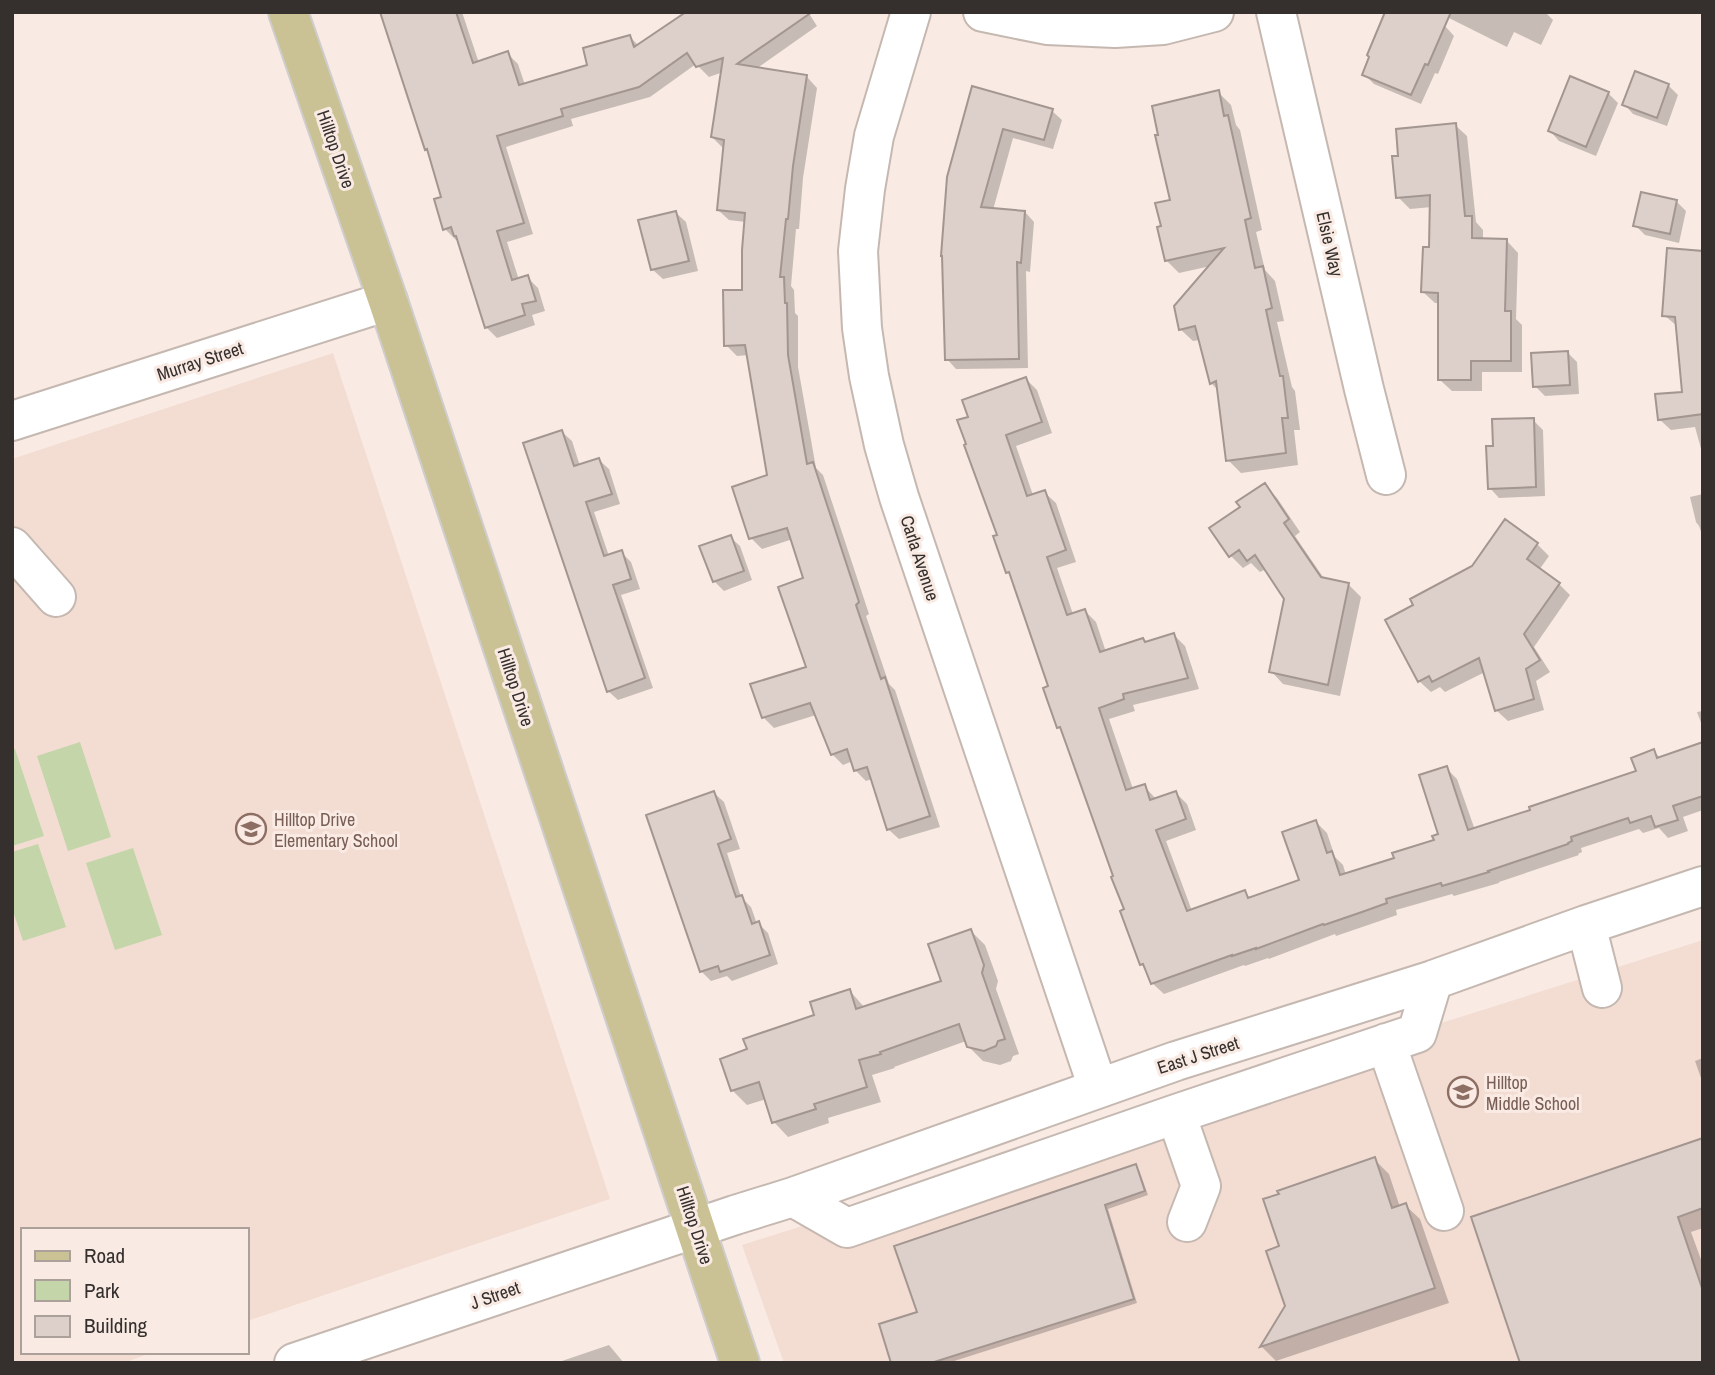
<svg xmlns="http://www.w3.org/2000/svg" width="1715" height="1375" viewBox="0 0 1715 1375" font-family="'Archivo Narrow',sans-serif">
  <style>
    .built { fill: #f3ddd3 }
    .green { fill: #c3d5a9 }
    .shadow { fill: #0003 }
    .building { fill: #ddcfc9; stroke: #a39590; stroke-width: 2 }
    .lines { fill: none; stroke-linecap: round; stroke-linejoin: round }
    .minor-casing { stroke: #c5b8b1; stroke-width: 42 }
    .major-casing { stroke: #cfcdcd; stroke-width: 42 }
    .minor { stroke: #fff; stroke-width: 38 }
    .major { stroke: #cac295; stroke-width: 38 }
    .labels { text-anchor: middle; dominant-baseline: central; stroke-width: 6; stroke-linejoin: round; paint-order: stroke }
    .street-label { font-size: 18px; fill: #35302d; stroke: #f9eae3 }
    .education-label { font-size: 18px; fill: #785e54; stroke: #f9eae3; text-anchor: start }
  </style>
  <rect width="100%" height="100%" fill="#f9eae3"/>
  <path class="built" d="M333,353L610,1199L247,1321V1230H23V1352H154L123,1363H12V459Z
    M1703,940V1363H784L742,1245Z"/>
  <path class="green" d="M80,742L111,837L68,851L37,756Z
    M15,749L44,836L12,846V750Z
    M38,844L66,927L23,941L12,908V852Z
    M133,848L162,935L115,950L86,863Z"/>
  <path class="shadow" d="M382,12H462L479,63L507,53L518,64L525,85L590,66L630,37L639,46L808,12L817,26L756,69L807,77L817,88L803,178L799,229H796L791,286L794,290L795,313L798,316V367L816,468L823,475L869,614L866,616L889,684L895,690L940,827L899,839L888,829L872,779L866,781L855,770L853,761L843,765L832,754L816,715L774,728L763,717L809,668L806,579L793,539L762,549L751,538L769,476L749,355L737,356L726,345L744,291L746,222L729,220L718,210L723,148L712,137L723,72L709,77L696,64L650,97L571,119L573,126L506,147L533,234L507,242L519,280L527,277L538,288L545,311L532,315L535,325L497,338L486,327L458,239L456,240L445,229L443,198L430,152L427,149Z
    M1441,12H1545L1553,20L1541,45L1514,32L1507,47L1445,16Z
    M1445,26L1454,36L1438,74L1435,73L1421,104L1374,84L1364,74L1371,57Z
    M1668,85L1678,95L1667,126L1633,114L1624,104Z
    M973,88L1052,111L1062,120L1053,149L1013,138L993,210L1025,212L1034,222L1030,272L1026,271L1028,368L956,369L947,359Z
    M1218,92L1231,105L1236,125L1240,130L1262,230L1256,232L1265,270L1275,281L1284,321L1277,322L1292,387L1295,391L1300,430H1294L1298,465L1241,473L1228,460L1219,391L1211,383L1200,340L1193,341L1180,329L1211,266L1179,273L1166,260L1163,227Z
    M1608,93L1618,103L1596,156L1559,141L1550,131Z
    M1455,125L1467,136L1476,222L1483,230V240L1507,241L1518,253L1516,319L1522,325V372H1482V391H1452L1440,380V303H1435L1423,292L1430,249L1432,207L1410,209L1398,197L1400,157Z
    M1676,201L1686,211L1679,243L1645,235L1635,225Z
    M676,213L686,222L698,271L663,279L653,270L641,221Z
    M1703,253V456L1695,427L1671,430L1659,419L1684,394L1677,326L1664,315Z
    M1568,353L1577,362L1579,394L1545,396L1535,386Z
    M1026,379L1037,390L1052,433L1016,446L1033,495L1044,492L1056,503L1076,562L1057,568L1073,614L1085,611L1096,622L1106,652L1147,644L1174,635L1185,646L1199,689L1133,705L1135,711L1109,719L1133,789L1144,786L1157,800L1176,793L1187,804L1196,830L1166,841L1192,911L1244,892L1251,899L1301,881L1316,822L1327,833L1335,857L1343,865L1346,875L1396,859L1436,842L1441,835L1446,768L1457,779L1475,830L1638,772L1654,751L1661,759L1703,744V810L1683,817L1688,831L1668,838L1659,828L1643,833L1639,829L1581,848L1582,852L1578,854L1579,855L1499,882V883L1454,896L1452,894L1396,910L1397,915L1374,923L1336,936L1335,934L1269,959L1268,958L1245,966L1244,965L1164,994L1152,983L1148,971L1141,964L1126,910L1064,732L1059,727L1050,687L1013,577L1008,572L970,418Z
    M1533,420L1543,430L1545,496L1499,498L1490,488L1495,448Z
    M562,432L572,441L580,466L599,460L609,469L620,504L594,512L609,556L621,552L631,562L640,589L621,595L653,688L618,700L608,691Z
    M1264,485L1277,498L1300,532L1295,536L1325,580L1349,585L1361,597L1340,696L1283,684L1271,671L1286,598L1266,569L1260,572L1251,563L1243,568L1230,555L1242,507Z
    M1703,494V537L1699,526L1696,522L1690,497Z
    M1505,522L1537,544L1549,556L1539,570L1559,584L1570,595L1534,647L1550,672L1536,681L1544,710L1508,721L1496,710L1485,672L1445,692L1440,687L1431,692L1419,681L1416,606L1474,567Z
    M730,537L740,546L752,580L724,591L714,581Z
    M1703,711V728L1697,712Z
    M714,793L724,802L740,849L727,853L741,897L751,907L757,924L758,923L768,933L778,964L732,981L727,976L711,981L701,971Z
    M971,931L985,945L998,981L996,989L1019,1054L1013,1056L1011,1061L1000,1065L983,1061L968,1046L966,1041L894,1067L895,1068L872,1075L881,1102L828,1118L829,1123L788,1137L774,1122L766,1099L747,1105L732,1090L749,1051L816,1016L850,991L865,1008L943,982Z
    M1703,1058V1084L1695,1061Z
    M1703,1140V1228L1691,1232L1703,1265V1363H1522Z
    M1374,1159L1389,1174L1400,1207L1405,1205L1420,1219L1449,1303L1276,1361L1262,1347L1287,1306L1281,1247Z
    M1135,1166L1139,1170L1148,1195L1108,1209L1137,1303L948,1363H893L919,1313Z
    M609,1345L624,1363H556Z"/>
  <path class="building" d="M380,12H456L473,63L508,51L519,85L587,65L583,48L630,35L634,47L686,12H812L737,64L807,75L793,166L788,219H786L780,277H784L785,303H787L788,355L807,464L813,462L859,602L856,605L881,679L885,677L930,816L887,830L867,767L854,771L847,749L831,755L810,703L762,718L750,684L806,667L778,587L803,578L787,528L749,539L732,487L767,475L745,345L724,346L723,290H742V250L745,213L717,210L724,140L711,137L723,58L696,67L687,53L639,87L561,109L563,116L497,136L524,223L497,231L512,280L528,275L536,301L522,304L525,315L485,328L456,236H454L451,227L443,230L434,199L441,197L427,149L425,150Z
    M1385,12H1451L1428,65L1425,64L1411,95L1362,75L1369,57L1367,55Z
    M1635,71L1669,84L1657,118L1622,105Z
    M1570,76L1609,92L1586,147L1548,131Z
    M972,86L1053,109L1044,140L1003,129L981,207L1025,211L1021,263L1017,262L1019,359L945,360L942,256H941L947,177Z
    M1219,90L1224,116L1228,115L1251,218L1245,220L1255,268L1263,266L1272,308L1266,310L1280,376H1283L1288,418H1282L1286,453L1226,461L1216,381L1210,384L1195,326L1179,330L1174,306L1224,248L1165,261L1157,227L1161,226L1155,203L1170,200L1155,135H1158L1152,106Z
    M1456,123L1465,216H1472V238L1507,239L1505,311H1511V361H1471V380H1438V293L1421,292L1423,247H1429L1430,195L1396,198L1392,156H1398L1396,129Z
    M1641,192L1677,200L1670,234L1633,226Z
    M676,211L689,261L651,270L638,220Z
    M1667,248L1703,251V414L1658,420L1655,394L1682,392L1675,317L1662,316Z
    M1568,351L1570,385L1533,387L1531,353Z
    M1026,377L1042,422L1006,435L1027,496L1045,490L1066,550L1047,557L1067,615L1085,609L1100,652L1143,638L1145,642L1174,633L1188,678L1123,694L1124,699L1099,708L1126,790L1145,784L1150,800L1176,791L1186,819L1156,830L1187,911L1245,890L1248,898L1299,880L1282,832L1316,820L1327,853L1332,851L1340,875L1394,858L1392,853L1434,840L1432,836L1438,834L1419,775L1447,766L1468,830L1530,810L1529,807L1636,771L1631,758L1654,749L1657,758L1703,742V796L1673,806L1678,820L1655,827L1651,816L1630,823L1628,818L1571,837L1572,841L1568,843V844L1488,871L1489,872L1442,886L1441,883L1386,899L1387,903L1362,912L1324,925L1323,924L1256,949V948L1232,956V955L1151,984L1143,964L1140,965L1120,911L1124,909L1111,877L1113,876L1069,752L1060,727L1057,728L1043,688L1048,686L1009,572L1006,573L993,536L997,535L964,445L966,444L957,420L968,417L962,400Z
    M1534,418L1536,487L1488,489L1486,446H1493L1492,419Z
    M562,430L574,466L599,458L612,494L586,502L604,556L622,550L631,579L613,585L645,678L607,692L523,443Z
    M1265,483L1289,519L1284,523L1321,577L1349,583L1328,685L1269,672L1284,599L1255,555L1247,561L1239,550L1229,557L1209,528L1240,507L1236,502Z
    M1505,519L1538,543L1527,559L1560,583L1524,634L1540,660L1526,669L1534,699L1495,711L1479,658L1432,682L1429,676L1418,682L1385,620L1413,605L1410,599L1472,566Z
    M731,535L744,571L713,582L699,546Z
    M714,791L731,839L718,844L736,897L742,895L752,924L759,921L770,955L720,972L718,966L700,972L646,815Z
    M971,929L984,965L982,973L1005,1039L998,1041L996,1046L984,1051L967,1047L959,1024L880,1052L881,1054L859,1060L867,1087L814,1104L816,1109L772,1123L759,1082L731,1091L720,1059L747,1049L743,1039L814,1015L810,1002L850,989L856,1009L941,981L928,944Z
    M1703,1138V1208L1678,1217L1703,1291V1363H1520L1471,1217Z
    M1375,1157L1392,1208L1406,1203L1435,1288L1260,1347L1285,1306L1266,1251L1279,1246L1263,1199L1279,1194L1277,1191Z
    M1136,1164L1145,1191L1105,1205L1134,1299L931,1363H891L879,1324L917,1312L894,1246Z"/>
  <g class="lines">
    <g class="minor-casing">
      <path id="minor" d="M911,12L874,136L865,189L858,251L862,328L869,376L884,445L899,497L1098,1088
        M983,12L1047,25L1115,28L1163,25L1214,12
        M1276,12L1364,389L1386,475
        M12,421L388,301
        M12,547L56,597
        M1586,925L1602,988
        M1386,1043L1444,1211
        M1176,1114L1201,1186L1187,1222
        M793,1197L847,1228L1176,1114L1417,1033L1433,980
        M294,1363L735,1215L793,1197L1176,1061L1433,980L1586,925L1703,886"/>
    </g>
    <g class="major-casing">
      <path id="major" d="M288,12L388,301L740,1363"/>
    </g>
    <use href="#minor" class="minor"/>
    <use href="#major" class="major"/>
  </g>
  <defs>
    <g id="school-ring" transform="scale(1.575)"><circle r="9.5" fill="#f9eae3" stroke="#8d6e63" stroke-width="1.5"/><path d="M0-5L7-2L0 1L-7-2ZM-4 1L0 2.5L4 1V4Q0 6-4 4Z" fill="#8d6e63"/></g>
  </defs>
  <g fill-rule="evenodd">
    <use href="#school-ring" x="251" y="829"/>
    <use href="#school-ring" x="1463" y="1092"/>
  </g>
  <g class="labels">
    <g class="street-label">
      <text transform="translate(336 149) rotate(71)">Hilltop Drive</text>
      <text transform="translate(1330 244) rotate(77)">Elsie Way</text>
      <text transform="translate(200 361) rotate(-18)">Murray Street</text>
      <text transform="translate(920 558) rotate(72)">Carla Avenue</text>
      <text transform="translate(516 687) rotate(72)">Hilltop Drive</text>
      <text transform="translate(1198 1055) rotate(-18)">East J Street</text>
      <text transform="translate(695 1225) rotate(72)">Hilltop Drive</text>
      <text transform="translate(495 1295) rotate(-19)">J Street</text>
    </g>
    <g class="education-label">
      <text x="274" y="819">Hilltop Drive<tspan x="274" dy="21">Elementary School</tspan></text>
      <text x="1486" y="1082">Hilltop<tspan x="1486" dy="21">Middle School</tspan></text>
    </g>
  </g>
  <rect width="1715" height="1375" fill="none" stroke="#35302d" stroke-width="28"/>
  <rect x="21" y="1228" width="228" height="126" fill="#f9eae3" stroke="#aba09a" stroke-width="2"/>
  <rect x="35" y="1251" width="35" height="10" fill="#cac295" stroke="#aba09a" stroke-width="2"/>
  <text x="84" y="1263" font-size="21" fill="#35302d">Road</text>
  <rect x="35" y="1280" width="35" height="21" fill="#c3d5a9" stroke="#aba09a" stroke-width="2"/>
  <text x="84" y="1298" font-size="21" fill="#35302d">Park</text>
  <rect x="35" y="1316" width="35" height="21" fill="#ddcfc9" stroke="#aba09a" stroke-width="2"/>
  <text x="84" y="1333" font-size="21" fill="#35302d">Building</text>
</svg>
